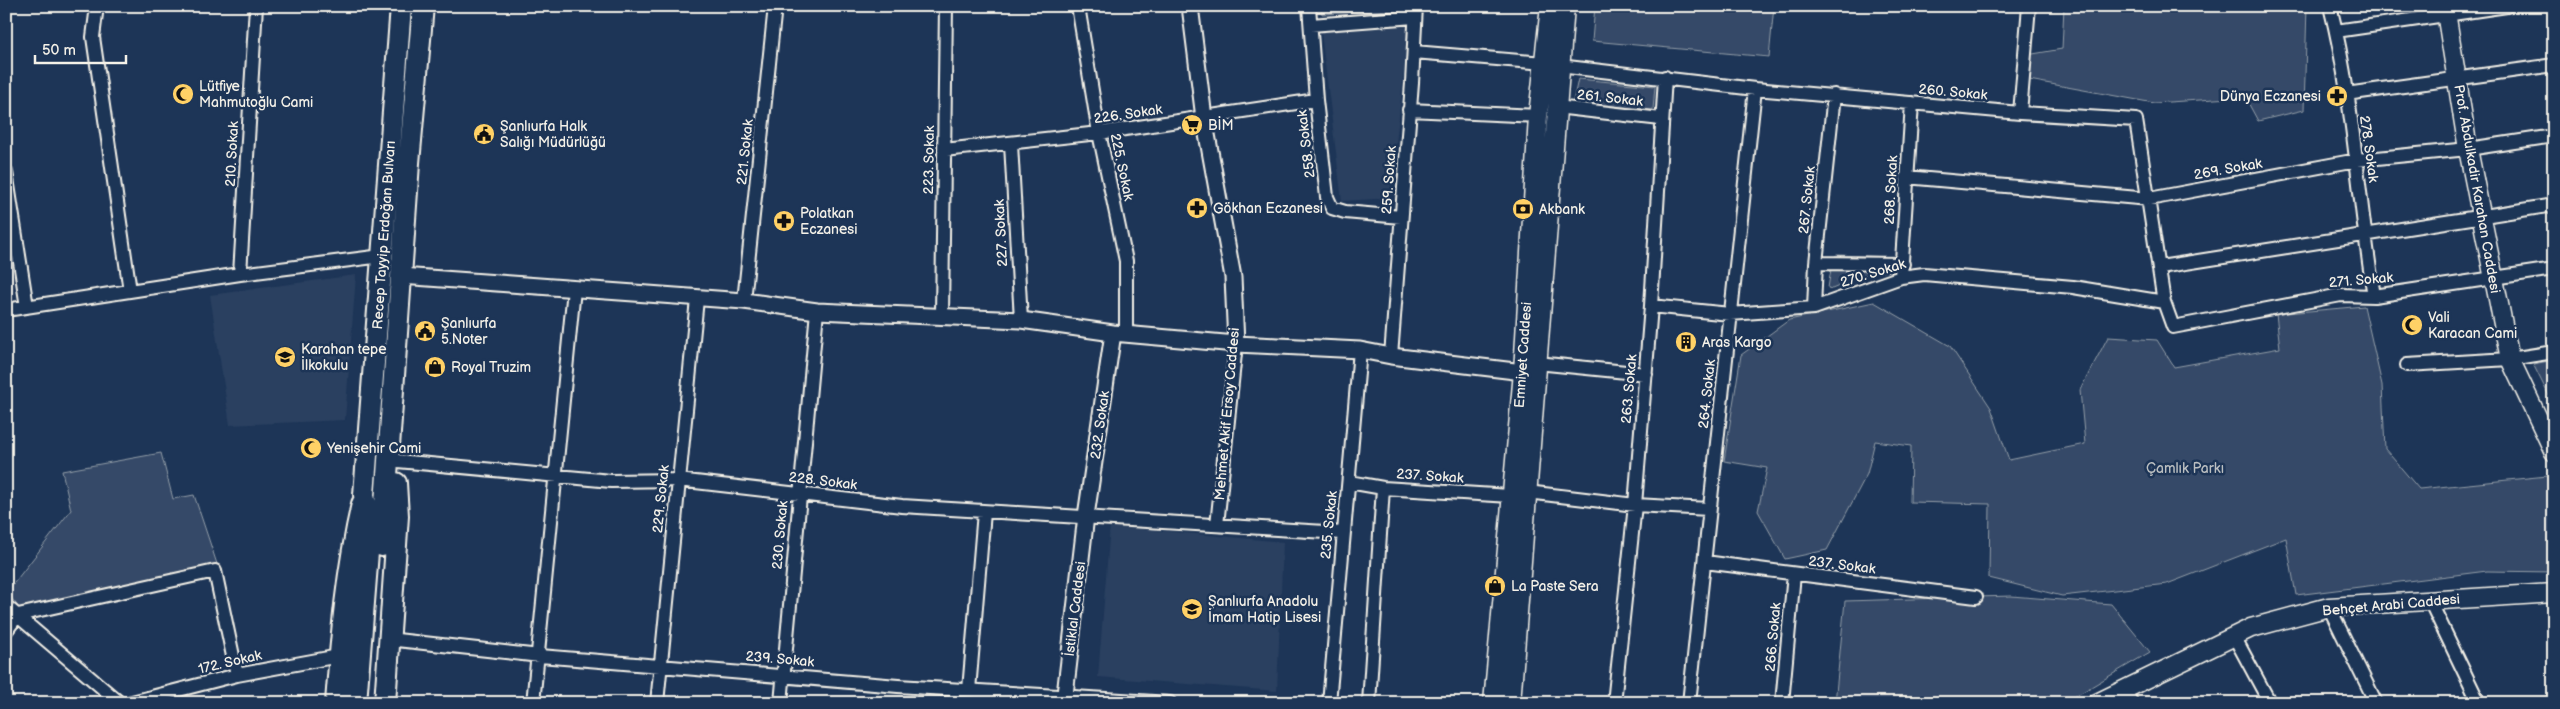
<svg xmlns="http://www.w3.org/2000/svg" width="2560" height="709" viewBox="0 0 2560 709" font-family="'Balsamiq Sans',sans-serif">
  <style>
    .built { fill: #2a4060 }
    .green { fill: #354a67; stroke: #949ea8 }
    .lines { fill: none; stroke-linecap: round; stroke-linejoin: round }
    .minor-casing { stroke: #f4f1e8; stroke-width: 16 }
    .tertiary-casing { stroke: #f4f1e8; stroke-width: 19 }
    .secondary-casing { stroke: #f4f1e8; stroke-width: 21 }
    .trunk-casing { stroke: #f4f1e8; stroke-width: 24 }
    .minor { stroke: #1d3557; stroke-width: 12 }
    .tertiary { stroke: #1d3557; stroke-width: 15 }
    .secondary { stroke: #1d3557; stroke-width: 18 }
    .trunk { stroke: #1d3557; stroke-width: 20 }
    .labels { text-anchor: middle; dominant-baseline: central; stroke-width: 5; stroke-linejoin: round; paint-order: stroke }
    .poi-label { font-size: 14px; fill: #f4f1e8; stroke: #1d3557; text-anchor: start }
    .street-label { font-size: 14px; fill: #f4f1e8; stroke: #1d3557 }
    .park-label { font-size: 14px; fill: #bbbfc1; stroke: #1d3557 }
  </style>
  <rect width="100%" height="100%" fill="#1d3557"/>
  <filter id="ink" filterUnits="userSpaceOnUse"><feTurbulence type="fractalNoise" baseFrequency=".02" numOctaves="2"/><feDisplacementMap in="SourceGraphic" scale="10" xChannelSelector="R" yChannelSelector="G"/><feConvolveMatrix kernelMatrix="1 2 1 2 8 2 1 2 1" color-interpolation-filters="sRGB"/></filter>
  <g filter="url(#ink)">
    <path class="built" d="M1409,25L1390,198L1342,201L1321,32Z
      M356,275L345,420L230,425L210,295Z
      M1110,526L1283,542L1277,691L1098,677Z"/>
    <path class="green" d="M1321,6H1407V9L1322,14Z
      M1595,6H1774L1769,57L1592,41Z
      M2064,6H2307L2304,110L2258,121L2245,97L2154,103L2029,80L2027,55L2062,49Z
      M1578,79L1655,86L1653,110L1573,102Z
      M1837,255L1892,257V264L1832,289L1828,288L1833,257Z
      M1874,302L1950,346L1991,408L2009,460L2085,444L2080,390L2108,337L2157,340L2174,367L2280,348L2276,314L2364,306L2382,385L2385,449L2419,489L2547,476L2554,491V572L2487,571L2296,595L2286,538L2167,584L2062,596L1989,578L1990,504L1910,502L1911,446L1875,441L1867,474L1827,550L1785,559L1758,511L1767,468L1724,461L1741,355L1789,320Z
      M2554,360V406L2533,364Z
      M161,453L173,499L194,495L218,567L22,612L7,592L71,510L62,471Z
      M2011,596L2111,604L2150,652L2064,703H1835L1845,601Z"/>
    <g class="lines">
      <g class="minor-casing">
        <path id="minor" d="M97,6L93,37L130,291
          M1078,6L1099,133L1126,261V334
          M1309,6L1316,100L1327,197L1332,208L1345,212L1401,217
          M2330,6C2354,101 2358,199 2374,296
          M1311,25L1414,17
          M2336,31L2507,6
          M1414,52L1544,63
          M1559,66L1755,89L2020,113L2136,120L2164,302L2173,327L2341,295L2374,296L2554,269
          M2346,94L2554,65
          M1556,107L1661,119
          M1409,110L1538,116
          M2020,113L2029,6
          M1011,144L1021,320
          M944,150L1099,133L1316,100
          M6,172L27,307
          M1906,177L2149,199L2357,160L2468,149L2554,136
          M1816,263L1903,264
          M2160,267L2554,205
          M240,274L256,6
          M1901,277L1912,103
          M744,301L775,6
          M1651,306L1730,314L1814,308L1901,277L1924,274L2073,287L2164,302
          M1814,308L1816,263L1834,95
          M6,310L240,274L382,256
          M942,315L946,6
          M1391,356L1412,83L1416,6
          M1537,363L1646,374
          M2407,365L2510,359L2554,352
          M387,460L611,481L678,480L902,506L1342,533
          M1349,482L1383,488L1510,496
          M1527,492L1635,505L1709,509
          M1217,525L1236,344
          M1705,562L1976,597
          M2430,601L2479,703
          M6,606L120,703
          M2329,607L2376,703
          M6,631L18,615L215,571L237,675
          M2234,636L2270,703
          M388,639L540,656L898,686L1170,703
          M2123,689L2132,703
          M969,690L984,512
          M128,703L237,675L339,656
          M533,703L574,289
          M657,703L697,299
          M781,703L817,311
          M1329,703L1360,350
          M1369,703L1383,488
          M1614,703L1635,505L1651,306L1665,77
          M1689,703L1755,89
          M1782,703L1794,574"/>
      </g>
      <g class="tertiary-casing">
        <path id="tertiary" d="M1190,6L1204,118L1233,277L1236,344
          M401,276L744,301L817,311L1021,320L1113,333L1236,344L1360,350L1391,356L1523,372
          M1064,703L1086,516L1113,333"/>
      </g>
      <g class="secondary-casing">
        <path id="secondary" d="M2445,6L2468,149L2510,359L2554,452
          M1493,703L1523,372L1538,116L1550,6
          M1511,703L1565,6
          M2097,703L2251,628L2329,607L2554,593"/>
      </g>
      <g class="trunk-casing">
        <path id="trunk" d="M382,546L409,163L423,6
          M336,703C341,636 347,569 362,504
          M356,703L370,527L364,495L401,6
          M385,703L398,516L396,483"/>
      </g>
      <use href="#minor" class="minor"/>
      <use href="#tertiary" class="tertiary"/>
      <use href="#secondary" class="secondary"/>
      <use href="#trunk" class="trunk"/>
    </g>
  </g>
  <defs>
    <g id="mosque-disc" transform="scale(1.125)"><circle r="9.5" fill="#ffd166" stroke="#1d3557"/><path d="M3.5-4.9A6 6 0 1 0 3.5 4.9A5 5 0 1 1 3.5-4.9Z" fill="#111"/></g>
    <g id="pharmacy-disc" transform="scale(1.125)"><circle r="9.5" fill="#ffd166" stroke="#1d3557"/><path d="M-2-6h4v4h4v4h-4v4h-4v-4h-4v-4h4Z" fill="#111"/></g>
    <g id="supermarket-disc" transform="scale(1.125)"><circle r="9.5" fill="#ffd166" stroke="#1d3557"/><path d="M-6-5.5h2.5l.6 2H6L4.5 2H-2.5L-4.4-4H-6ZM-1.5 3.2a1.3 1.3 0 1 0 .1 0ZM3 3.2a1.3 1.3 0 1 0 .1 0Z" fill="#111"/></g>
    <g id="civic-disc" transform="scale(1.125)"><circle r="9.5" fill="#ffd166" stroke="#1d3557"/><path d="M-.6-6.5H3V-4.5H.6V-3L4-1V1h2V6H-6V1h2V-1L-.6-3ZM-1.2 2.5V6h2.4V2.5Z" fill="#111"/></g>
    <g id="bank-disc" transform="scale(1.125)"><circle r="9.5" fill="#ffd166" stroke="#1d3557"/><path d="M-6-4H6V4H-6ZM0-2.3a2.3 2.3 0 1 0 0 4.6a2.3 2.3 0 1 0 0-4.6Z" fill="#111"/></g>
    <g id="building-disc" transform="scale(1.125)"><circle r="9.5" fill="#ffd166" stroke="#1d3557"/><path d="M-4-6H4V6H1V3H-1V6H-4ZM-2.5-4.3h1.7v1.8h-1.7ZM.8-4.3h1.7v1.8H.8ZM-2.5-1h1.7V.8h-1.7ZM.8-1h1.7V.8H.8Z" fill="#111"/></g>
    <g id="school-disc" transform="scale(1.125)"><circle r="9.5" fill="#ffd166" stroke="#1d3557"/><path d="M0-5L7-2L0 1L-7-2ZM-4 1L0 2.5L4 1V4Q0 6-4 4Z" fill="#111"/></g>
    <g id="shop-disc" transform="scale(1.125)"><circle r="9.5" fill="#ffd166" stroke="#1d3557"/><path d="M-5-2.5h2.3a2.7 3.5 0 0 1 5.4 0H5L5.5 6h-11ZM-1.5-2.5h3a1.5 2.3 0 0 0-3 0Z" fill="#111"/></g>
  </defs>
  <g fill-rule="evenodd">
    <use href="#mosque-disc" x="183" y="94"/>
    <use href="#pharmacy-disc" x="2337" y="96"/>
    <use href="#supermarket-disc" x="1192" y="125"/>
    <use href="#civic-disc" x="484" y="134"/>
    <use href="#pharmacy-disc" x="1197" y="208"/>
    <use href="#bank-disc" x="1523" y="209"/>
    <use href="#pharmacy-disc" x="784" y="221"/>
    <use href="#mosque-disc" x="2412" y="325"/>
    <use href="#civic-disc" x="425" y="331"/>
    <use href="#building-disc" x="1686" y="342"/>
    <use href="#school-disc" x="285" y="357"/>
    <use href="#shop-disc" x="435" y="367"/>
    <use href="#mosque-disc" x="311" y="448"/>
    <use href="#shop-disc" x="1495" y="586"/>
    <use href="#school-disc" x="1192" y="609"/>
  </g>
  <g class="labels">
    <g class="poi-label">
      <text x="199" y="86">Lütfiye<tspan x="199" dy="16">Mahmutoğlu Cami</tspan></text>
      <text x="2321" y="96" text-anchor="end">Dünya Eczanesi</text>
      <text x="1208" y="125">BİM</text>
      <text x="500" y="126">Şanlıurfa Halk<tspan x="500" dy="16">Salığı Müdürlüğü</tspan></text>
      <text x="1213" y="208">Gökhan Eczanesi</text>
      <text x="1539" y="209">Akbank</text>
      <text x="800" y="213">Polatkan<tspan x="800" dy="16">Eczanesi</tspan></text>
      <text x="2428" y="317">Vali<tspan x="2428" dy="16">Karacan Cami</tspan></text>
      <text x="441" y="323">Şanlıurfa<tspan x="441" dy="16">5.Noter</tspan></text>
      <text x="1702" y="342">Aras Kargo</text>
      <text x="301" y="349">Karahan tepe<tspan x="301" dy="16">İlkokulu</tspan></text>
      <text x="451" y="367">Royal Truzim</text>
      <text x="327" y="448">Yenişehir Cami</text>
      <text x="1511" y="586">La Paste Sera</text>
      <text x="1208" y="601">Şanlıurfa Anadolu<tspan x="1208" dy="16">İmam Hatip Lisesi</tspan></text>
    </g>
    <g class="street-label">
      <text transform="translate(1953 92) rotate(5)">260. Sokak</text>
      <text transform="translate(1610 98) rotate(6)">261. Sokak</text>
      <text transform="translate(1128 114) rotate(-8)">226. Sokak</text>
      <text transform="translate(1306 144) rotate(-97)">258. Sokak</text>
      <text transform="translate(2369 149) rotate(82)">278. Sokak</text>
      <text transform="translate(745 152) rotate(-84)">221. Sokak</text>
      <text transform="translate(232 154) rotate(-87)">210. Sokak</text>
      <text transform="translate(929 160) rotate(-89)">223. Sokak</text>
      <text transform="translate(1122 167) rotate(78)">225. Sokak</text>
      <text transform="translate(2228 169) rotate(-10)">269. Sokak</text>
      <text transform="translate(1389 180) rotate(-86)">259. Sokak</text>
      <text transform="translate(2477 189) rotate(80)">Prof. Abdulkadir Karahan Caddesi</text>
      <text transform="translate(1891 190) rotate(-87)">268. Sokak</text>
      <text transform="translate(1807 200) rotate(-84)">267. Sokak</text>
      <text transform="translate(1001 233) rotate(-93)">227. Sokak</text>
      <text transform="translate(384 235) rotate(-86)">Recep Tayyip Erdoğan Bulvarı</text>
      <text transform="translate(1873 273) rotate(-17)">270. Sokak</text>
      <text transform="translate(2361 280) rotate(-5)">271. Sokak</text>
      <text transform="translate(1523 355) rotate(-86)">Emniyet Caddesi</text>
      <text transform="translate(1629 389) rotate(-85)">263. Sokak</text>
      <text transform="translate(1707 394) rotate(-84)">264. Sokak</text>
      <text transform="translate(1227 414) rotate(-85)">Mehmet Akif Ersoy Caddesi</text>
      <text transform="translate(1100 425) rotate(-82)">232. Sokak</text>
      <text transform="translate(1430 476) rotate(4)">237. Sokak</text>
      <text transform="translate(823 481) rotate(7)">228. Sokak</text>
      <text transform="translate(661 499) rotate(-84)">229. Sokak</text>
      <text transform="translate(1329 525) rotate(-84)">235. Sokak</text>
      <text transform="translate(780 535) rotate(-85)">230. Sokak</text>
      <text transform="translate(1842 565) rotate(7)">237. Sokak</text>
      <text transform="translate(2391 605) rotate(-5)">Behçet Arabi Caddesi</text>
      <text transform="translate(1075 609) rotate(-83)">İstiklal Caddesi</text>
      <text transform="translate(1773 637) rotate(-85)">266. Sokak</text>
      <text transform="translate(780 659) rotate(5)">239. Sokak</text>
      <text transform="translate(230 662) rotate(-13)">172. Sokak</text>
    </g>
    <g class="park-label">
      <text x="2185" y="468">Çamlık Parkı</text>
    </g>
  </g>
  <rect width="2560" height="709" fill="none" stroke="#1d3557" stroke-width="25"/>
  <rect x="12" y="12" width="2535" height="684" fill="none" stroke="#f4f1e8" stroke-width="2" filter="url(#ink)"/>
  <path d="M35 55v8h91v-8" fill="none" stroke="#f4f1e8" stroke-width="2.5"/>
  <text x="42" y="55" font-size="15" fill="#f4f1e8" stroke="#1d3557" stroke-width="4" paint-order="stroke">50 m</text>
</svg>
